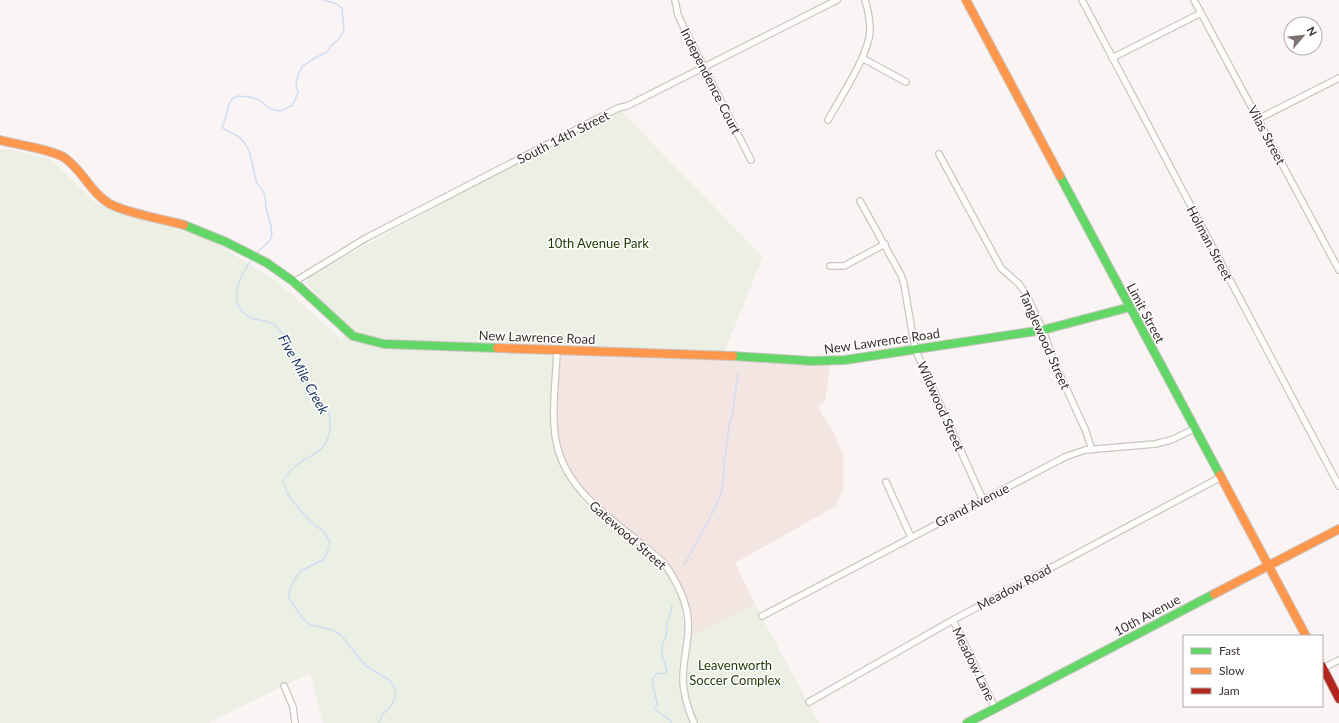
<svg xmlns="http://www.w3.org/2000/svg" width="1339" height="723" viewBox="0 0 1339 723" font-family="Lato,sans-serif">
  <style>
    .built { fill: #f3e6e2 }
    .green { fill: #ecf0e4 }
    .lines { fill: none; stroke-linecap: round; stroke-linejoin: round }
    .stream { stroke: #d0ddf3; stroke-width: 1.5 }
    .street-casing { stroke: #ccc5c2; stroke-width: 8 }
    .fast-casing { stroke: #ccc5c2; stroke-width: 10 }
    .slow-casing { stroke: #ccc5c2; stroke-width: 10 }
    .jam-casing { stroke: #ccc5c2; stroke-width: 10 }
    .street { stroke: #fefefd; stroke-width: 5.5 }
    .fast { stroke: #63d668; stroke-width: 8 }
    .slow { stroke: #ff974d; stroke-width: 8 }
    .jam { stroke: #b3261e; stroke-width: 8 }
    .labels { text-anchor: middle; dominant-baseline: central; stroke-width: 3; stroke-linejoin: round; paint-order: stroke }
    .street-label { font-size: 13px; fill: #392f2c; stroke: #fff }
    .park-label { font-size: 13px; fill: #263a06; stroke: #fff }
    .water-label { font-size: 14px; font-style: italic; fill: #1d3961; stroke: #fff }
  </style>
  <rect width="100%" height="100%" fill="#faf5f4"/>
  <path class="built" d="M557,351L831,361L825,400L819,406L821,413L833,431L843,454V488L836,506L735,563L755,604L688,638L576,486L556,441Z"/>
  <path class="green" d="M618,108L763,257L723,355L557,351L556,441L576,486L667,567L684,600L689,638L755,604L819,723H323L310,673L208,723H0V149L12,150L51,159L96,203L209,239L278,282L342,340L346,330L306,283L307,278L327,266Z"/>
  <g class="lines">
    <path class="stream" d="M256,254C259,250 270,242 271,238C274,229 268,218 266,208C265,204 266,197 264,193C262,188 257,186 256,180C252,167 252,150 242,140C237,133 228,133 222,127L225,120L229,104L232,99L238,96L250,97L259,100L271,109L280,111L293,105L298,92L296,85L298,75L302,67L311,60L327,52L331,46L340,38L344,30L342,8L337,4L324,0
      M253,258C238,277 224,307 254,319C262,321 272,321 277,327C291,339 298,370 308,386C314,395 323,401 327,410C331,418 331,433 327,440C322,452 309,457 299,463C292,468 287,474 283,481L287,493L296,505L312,523L324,532L330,542L329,548L324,559L301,571L294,580L289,591V598L302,618L311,625L332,630L341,635L366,666L391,681L395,690L396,696L391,706L382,715L379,723
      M684,565L711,516L720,497L723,485L724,461L726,453L729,424L732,417L738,373
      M671,723V721C665,715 659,715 655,707L657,705C657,695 646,677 659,673L663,674L667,671L662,655V646L666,636L667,624L671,612L672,605"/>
    <g class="street-casing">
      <path id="street" d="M675,0L678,15L683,26L751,160
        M1082,0L1339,486
        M1194,0L1339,270
        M862,58L906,82
        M1112,58L1201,13
        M1258,119L1339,78
        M828,120C840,98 869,55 870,31C870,20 868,10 865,0
        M939,154L1001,268L1019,284L1026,294L1043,330L1054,362L1085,429L1092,450
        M860,201L901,275L904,284L915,349L983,500
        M830,266H844L885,244
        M294,282L366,238L618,108L627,106L837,0
        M557,351C556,379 551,414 556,441C565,488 605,514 639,542C648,550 661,558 668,569C674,578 679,588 683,598C695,629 683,650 683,679C683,695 688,709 694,723
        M886,482L911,537
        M762,616L1065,457L1085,450L1155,444L1171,440L1194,429
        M953,620L995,708
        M1323,668L1339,660
        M284,686L293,707L295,723
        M809,702L953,620L1221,477"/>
    </g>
    <g class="fast-casing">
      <path id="fast" d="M1060,176L1220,475
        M184,225L226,242L267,263L294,282L353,336L384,344L497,348
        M733,356L812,361L845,360L1043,330L1130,307
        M967,723L1214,594"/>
    </g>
    <g class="slow-casing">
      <path id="slow" d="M966,0L1060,176
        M0,140C15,144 54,150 65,158C83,171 91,193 110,204C129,214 163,219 184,225
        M497,348L733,356
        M1220,475L1306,636
        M1214,594L1339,529"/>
    </g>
    <g class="jam-casing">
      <path id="jam" d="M1322,666L1339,699"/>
    </g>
    <use href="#street" class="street"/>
    <use href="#fast" class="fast"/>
    <use href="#slow" class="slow"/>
    <use href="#jam" class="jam"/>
  </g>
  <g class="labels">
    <g class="street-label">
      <text transform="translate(711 81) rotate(63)">Independence Court</text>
      <text transform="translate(1267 135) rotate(62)">Vilas Street</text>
      <text transform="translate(563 137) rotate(-27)">South 14th Street</text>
      <text transform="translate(1210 243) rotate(62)">Holman Street</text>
      <text transform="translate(1146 313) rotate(62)">Limit Street</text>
      <text transform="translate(537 337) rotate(2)">New Lawrence Road</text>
      <text transform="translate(1045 340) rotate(66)">Tanglewood Street</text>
      <text transform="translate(882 341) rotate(-8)">New Lawrence Road</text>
      <text transform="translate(941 406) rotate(66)">Wildwood Street</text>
      <text transform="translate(972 505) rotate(-27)">Grand Avenue</text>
      <text transform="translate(628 535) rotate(41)">Gatewood Street</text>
      <text transform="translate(1014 587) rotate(-28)">Meadow Road</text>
      <text transform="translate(1147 615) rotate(-28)">10th Avenue</text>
      <text transform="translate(974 664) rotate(64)">Meadow Lane</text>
    </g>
    <g class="park-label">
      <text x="598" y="243">10th Avenue Park</text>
      <text x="735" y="665">Leavenworth<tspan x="735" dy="15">Soccer Complex</tspan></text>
    </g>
    <g class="water-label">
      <text transform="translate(304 374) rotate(61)">Five Mile Creek</text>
    </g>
  </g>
  <rect x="1183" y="635" width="140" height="72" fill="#ffffff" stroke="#b0acab"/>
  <rect x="1191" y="648" width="20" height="6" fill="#63d668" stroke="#b0acab"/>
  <text x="1219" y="655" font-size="12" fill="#392f2c">Fast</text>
  <rect x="1191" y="668" width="20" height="6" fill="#ff974d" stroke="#b0acab"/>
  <text x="1219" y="675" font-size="12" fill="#392f2c">Slow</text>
  <rect x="1191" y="688" width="20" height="6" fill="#b3261e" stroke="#b0acab"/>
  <text x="1219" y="695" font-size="12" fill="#392f2c">Jam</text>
  <g transform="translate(1303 36) rotate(62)"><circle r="19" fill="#ffffff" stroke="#b0acab"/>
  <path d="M0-3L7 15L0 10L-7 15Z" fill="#7d7472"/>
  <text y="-6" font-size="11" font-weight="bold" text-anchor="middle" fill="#392f2c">N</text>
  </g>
</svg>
